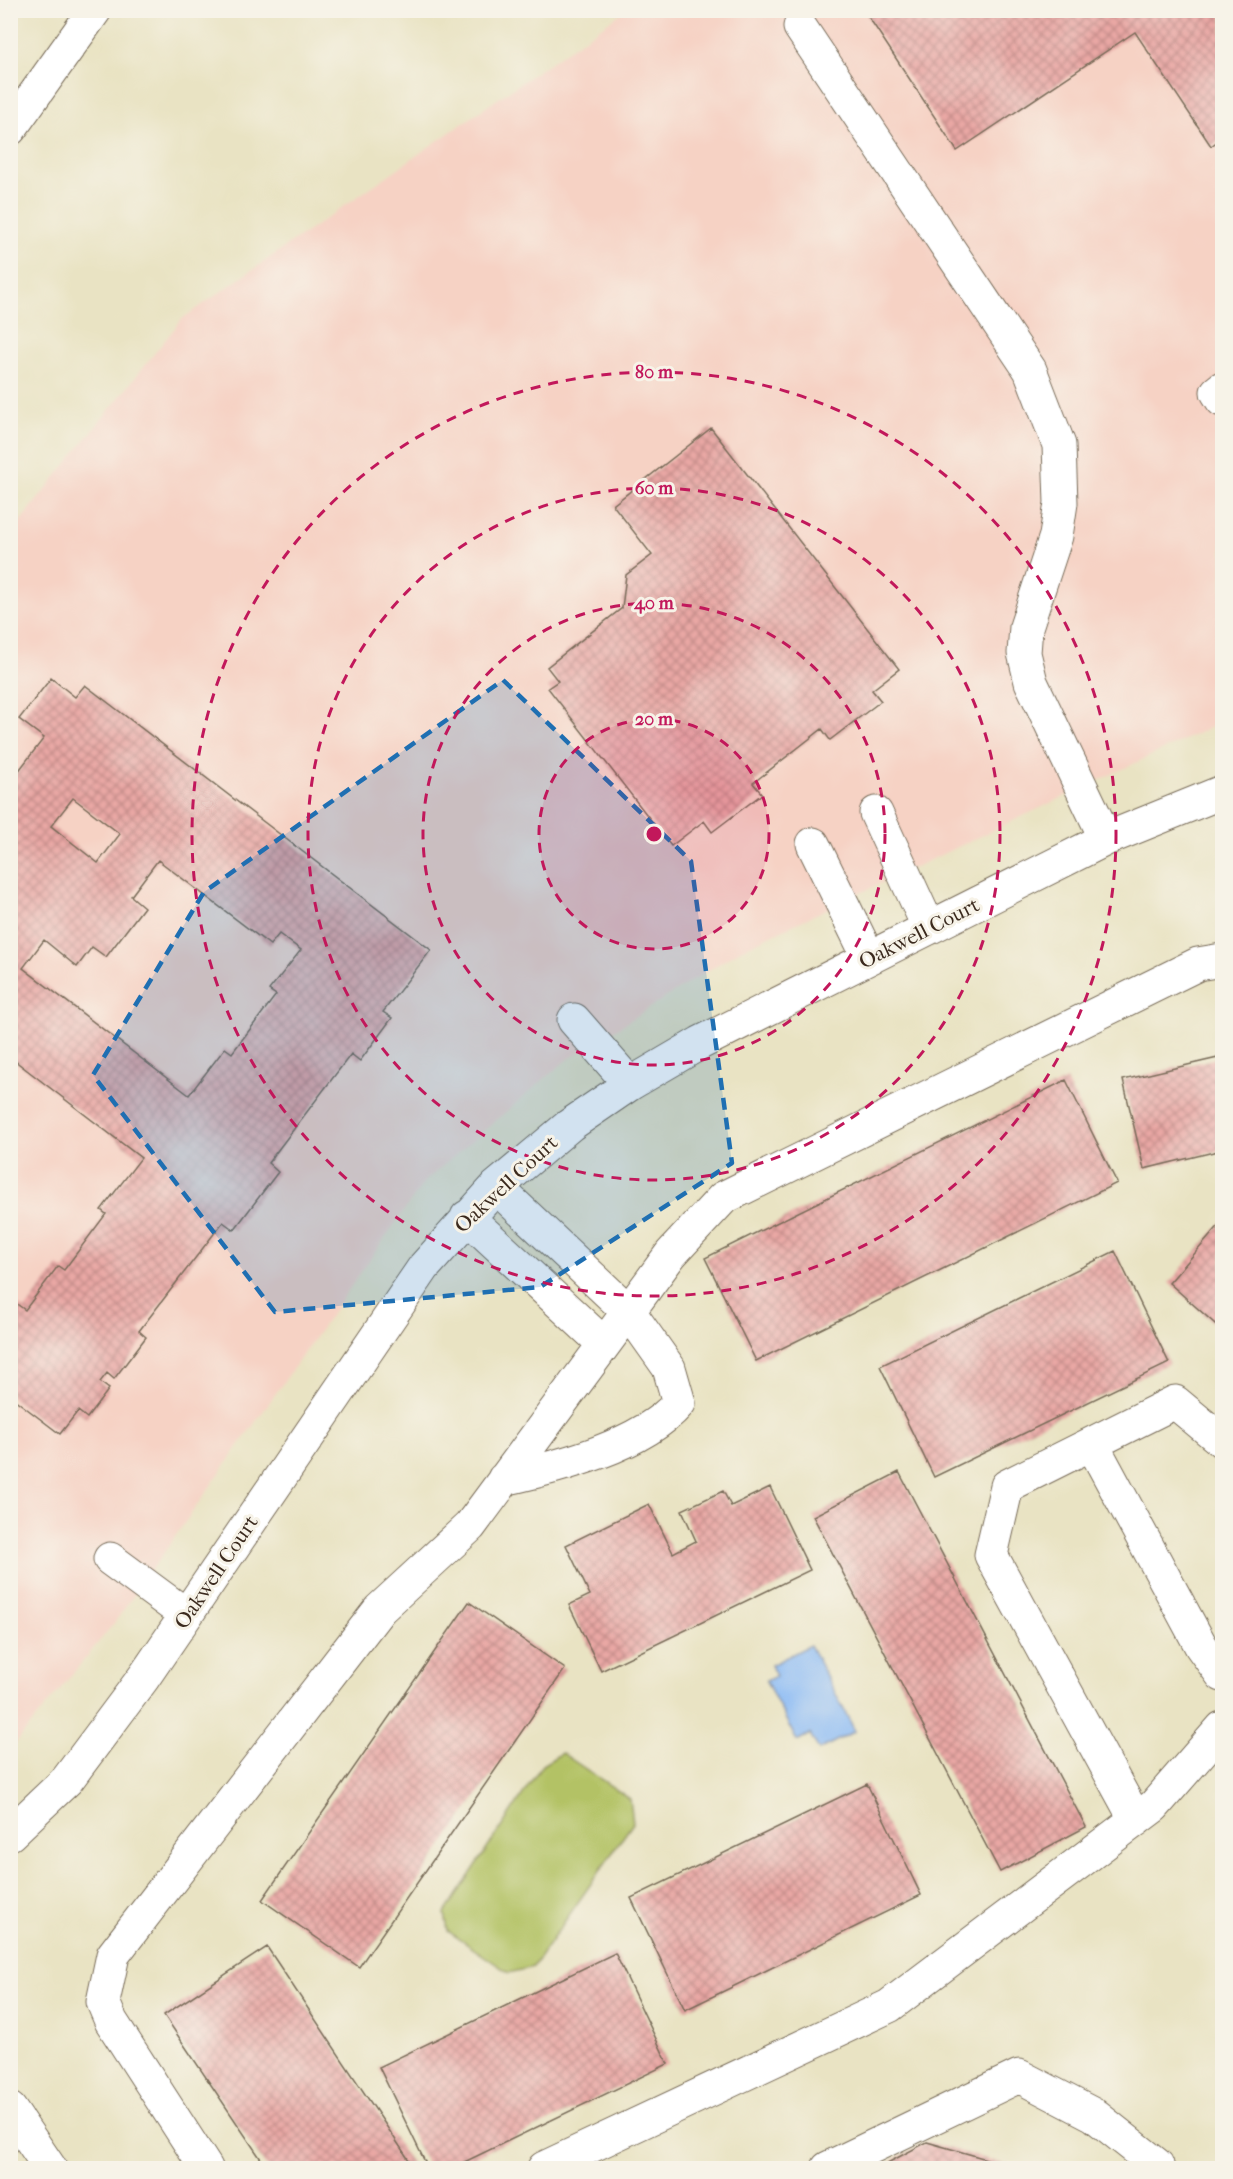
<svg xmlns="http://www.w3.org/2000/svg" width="1233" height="2179" viewBox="0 0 1233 2179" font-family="'IM FELL French Canon',serif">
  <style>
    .built { fill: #f6d2c4 }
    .pitch { fill: #b3c265; stroke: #777642; stroke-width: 1.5 }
    .water { fill: #89baf5; stroke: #62728a; stroke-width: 1.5 }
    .building { fill: url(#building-cross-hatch); fill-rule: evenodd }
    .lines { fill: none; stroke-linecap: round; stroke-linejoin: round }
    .minor-casing { stroke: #786b58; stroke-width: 35 }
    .minor { stroke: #fff; stroke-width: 33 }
    .marked { fill: #1f6fb2; fill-opacity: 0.2; stroke: #1f6fb2; stroke-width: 4.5; stroke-dasharray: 12 8; stroke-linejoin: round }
    .ring { fill: none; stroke: #c2185b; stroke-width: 3; stroke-dasharray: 10 8 }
    .labels { text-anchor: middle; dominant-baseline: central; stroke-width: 6; stroke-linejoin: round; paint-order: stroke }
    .street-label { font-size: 21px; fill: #3b2a1e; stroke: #f7f3e8 }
    .centre { fill: #c2185b; stroke: #f7f3e8; stroke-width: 3 }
    .ring-label { font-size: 18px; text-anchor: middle; font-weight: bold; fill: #c2185b; stroke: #f7f3e8; stroke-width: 6; stroke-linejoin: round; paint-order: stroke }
  </style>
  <defs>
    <pattern id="building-cross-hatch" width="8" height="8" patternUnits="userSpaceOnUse" patternTransform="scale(1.5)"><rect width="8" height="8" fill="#e9a7a4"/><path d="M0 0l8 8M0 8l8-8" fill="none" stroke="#be8885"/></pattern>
  </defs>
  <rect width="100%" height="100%" fill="#f7f3e8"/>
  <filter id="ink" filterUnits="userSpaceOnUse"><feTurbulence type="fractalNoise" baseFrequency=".0167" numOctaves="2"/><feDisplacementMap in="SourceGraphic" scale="12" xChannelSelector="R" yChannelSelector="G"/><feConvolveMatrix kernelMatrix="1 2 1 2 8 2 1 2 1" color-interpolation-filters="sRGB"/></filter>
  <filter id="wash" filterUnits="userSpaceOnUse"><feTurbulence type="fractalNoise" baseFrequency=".008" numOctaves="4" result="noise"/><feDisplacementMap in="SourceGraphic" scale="24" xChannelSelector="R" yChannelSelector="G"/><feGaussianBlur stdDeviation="1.35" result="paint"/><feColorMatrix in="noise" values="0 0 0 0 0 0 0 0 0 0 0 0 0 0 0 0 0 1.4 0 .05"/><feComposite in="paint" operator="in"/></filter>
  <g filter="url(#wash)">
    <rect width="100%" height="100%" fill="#e9e3c3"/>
    <path class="built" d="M624,11H1222V722L742,949L564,1062L425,1181L115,1622L11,1749V533L182,319Z"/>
    <path class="pitch" d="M562,1753L630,1799L633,1823L533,1967L509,1973L448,1931L445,1913L542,1765Z"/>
    <path class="water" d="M810,1645L855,1731L819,1750L810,1734L797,1741L766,1681L776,1676L771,1665Z"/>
    <g id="blocks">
      <path class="building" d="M864,10H1222V138L1211,146L1135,32L957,151Z
        M711,428L899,669L872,690L881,701L830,740L822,729L753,783L762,794L712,832L704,821L671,846L548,688L558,681L547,667L622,608L626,575L652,555L613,505Z
        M51,678L75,697L85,685L431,950L383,1012L392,1018L360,1061L351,1054L268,1163L278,1172L234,1230L223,1222L139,1331L146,1337L114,1379L107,1373L100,1382L109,1389L87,1418L78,1411L60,1434L10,1396V1299L25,1310L58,1266L64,1270L106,1214L101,1210L141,1158L10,1057V782L44,738L19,719ZM73,798L120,834L98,863L51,826ZM158,860L270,945L279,934L301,950L269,990L276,995L232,1053L225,1048L189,1095L23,968L44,940L77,967L92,947L106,957L144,907L131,896Z
        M1222,1057V1150L1144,1169L1123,1080Z
        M1066,1080L1117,1183L756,1361L705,1258Z
        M1222,1222V1330L1169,1283Z
        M1115,1251L1169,1363L934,1477L880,1366Z
        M899,1472L1086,1827L1000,1872L813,1516Z
        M770,1487L810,1570L601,1671L569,1605L590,1595L566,1545L649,1504L673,1553L696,1541L682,1510L723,1491L731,1506Z
        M469,1602L565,1669L359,1967L262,1900Z
        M867,1784L921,1895L685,2010L631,1898Z
        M267,1947L413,2166L409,2168H267L164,2015Z
        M615,1953L668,2064L452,2168H428L379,2067Z
        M927,2142L1018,2168H878Z"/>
    </g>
  </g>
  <g filter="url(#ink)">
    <use href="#blocks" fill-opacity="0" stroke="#786b58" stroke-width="1.5"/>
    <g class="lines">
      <g class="minor-casing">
        <path id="minor" d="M800,27L1030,370L1059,445L1061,503L1056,536L1026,627L1024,653L1031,682L1106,839
          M10,129L95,10
          M1222,388L1217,392L1222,400
          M876,813L929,928
          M813,844L869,958
          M574,1020L630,1084
          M496,1187L630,1313L669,1368L679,1403C642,1446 558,1467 504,1479
          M467,1217L604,1344
          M1092,1444L1201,1646L1222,1675
          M110,1559L186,1615
          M1136,1820L991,1555L1007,1486L1175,1402L1222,1441
          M10,1834L67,1780L144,1677L424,1267L496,1187L570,1125L630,1084L700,1043L1106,839L1222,792
          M10,2109L50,2168
          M206,2168L111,2021L103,2002L113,1955L380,1609L470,1526L671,1254L723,1198L1198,964L1222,960
          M544,2168L889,2006L1154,1806L1222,1728
          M828,2168L1019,2076L1094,2115L1157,2165L1156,2168"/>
      </g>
      <use href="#minor" class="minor"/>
    </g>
  </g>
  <path class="marked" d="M503,680L691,861L732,1163L540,1287L275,1312L93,1075L204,892Z"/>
  <circle cx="654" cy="834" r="115" fill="#c2185b" fill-opacity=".12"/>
  <g class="ring">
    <circle cx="654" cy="834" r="115"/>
    <circle cx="654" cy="834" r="231"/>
    <circle cx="654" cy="834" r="346"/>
    <circle cx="654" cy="834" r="462"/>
  </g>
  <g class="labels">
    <g class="street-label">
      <text transform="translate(919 933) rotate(-27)">Oakwell Court</text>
      <text transform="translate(506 1184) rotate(-43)">Oakwell Court</text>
      <text transform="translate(216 1572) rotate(-56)">Oakwell Court</text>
    </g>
  </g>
  <circle cx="654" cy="834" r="9" class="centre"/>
  <g class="ring-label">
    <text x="654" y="378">80 m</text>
    <text x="654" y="494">60 m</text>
    <text x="654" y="609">40 m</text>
    <text x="654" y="725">20 m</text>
  </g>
  <rect width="1233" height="2179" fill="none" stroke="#f7f3e8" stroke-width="36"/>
</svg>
